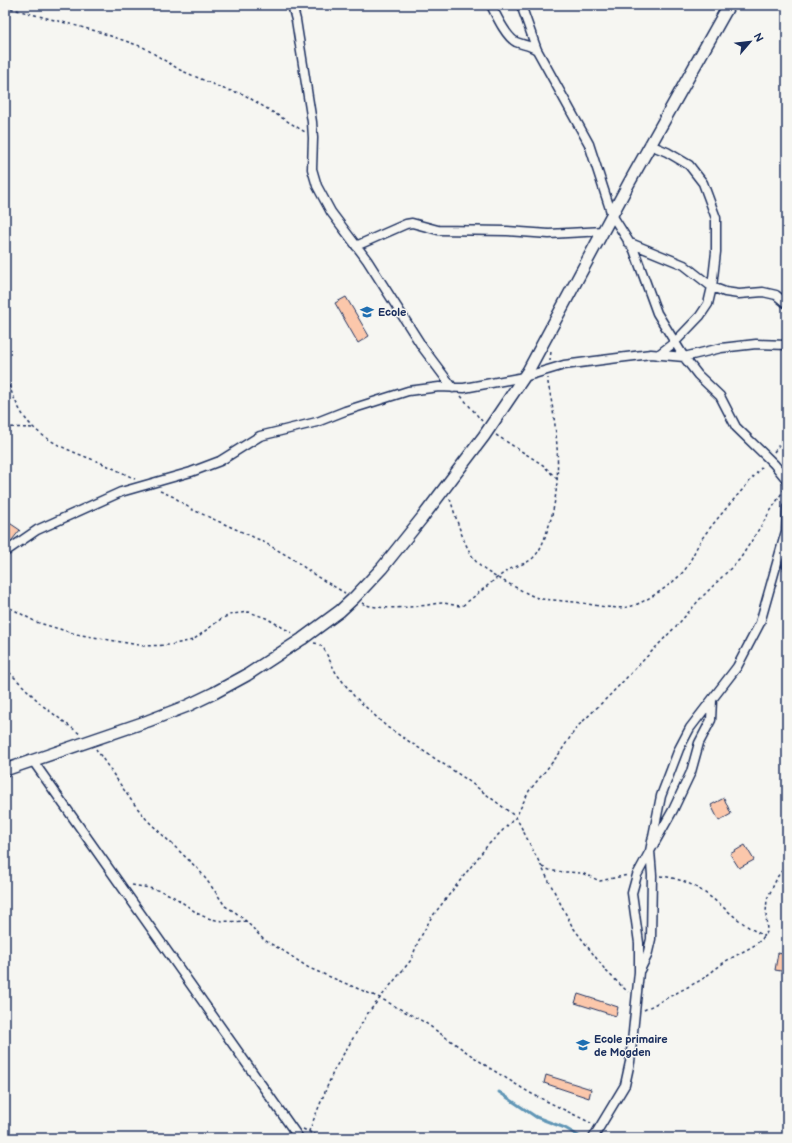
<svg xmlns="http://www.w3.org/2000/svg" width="792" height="1143" viewBox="0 0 792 1143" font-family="'Balsamiq Sans',sans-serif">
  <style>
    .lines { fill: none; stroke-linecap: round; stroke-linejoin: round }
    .stream { stroke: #6196b6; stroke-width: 3 }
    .building { fill: #fbc7ab; stroke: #1b2f5e }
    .street-casing { stroke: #1b2f5e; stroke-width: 11 }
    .secondary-casing { stroke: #1b2f5e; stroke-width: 14 }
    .path { stroke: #1b2f5e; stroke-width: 1.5; stroke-dasharray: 3 3; stroke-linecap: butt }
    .street { stroke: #f6f6f2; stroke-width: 8 }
    .secondary { stroke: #f6f6f2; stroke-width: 11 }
    .labels { text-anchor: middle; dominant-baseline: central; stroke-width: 3; stroke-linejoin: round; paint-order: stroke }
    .poi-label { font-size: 11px; font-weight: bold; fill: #1b2f5e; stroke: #f6f6f2; text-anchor: start }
  </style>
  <rect width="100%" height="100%" fill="#f6f6f2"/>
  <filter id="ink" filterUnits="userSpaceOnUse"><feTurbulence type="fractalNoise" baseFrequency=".025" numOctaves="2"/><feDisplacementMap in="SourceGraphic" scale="8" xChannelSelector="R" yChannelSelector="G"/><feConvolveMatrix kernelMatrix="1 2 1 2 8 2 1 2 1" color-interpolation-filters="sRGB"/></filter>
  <g filter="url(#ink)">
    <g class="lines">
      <path class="stream" d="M499,1092L536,1117L565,1128L582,1138"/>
    </g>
    <path class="building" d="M346,297L369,336L358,343L335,303Z
      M5,520L20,530L12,540L5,535Z
      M724,798L731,814L719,821L711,805Z
      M745,845L754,860L739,868L730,854Z
      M778,953L787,955V972L775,970Z
      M578,994L618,1007L616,1016L575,1003Z
      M546,1075L591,1089L589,1098L544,1083Z"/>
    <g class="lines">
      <g class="street-casing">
        <path id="street" d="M292,5L296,20L312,122L313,138L312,169L317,186L331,212L367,260L423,348L453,388
          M491,5C496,15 506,37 516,42C523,45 530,45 537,50
          M521,5L537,50L589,144L612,215L634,250L657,313L684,357L698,375L720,396L736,427L774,464L787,480
          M650,145L667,152L689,165L703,183L716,218V252L712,287L708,304L700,316L675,342L658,355
          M628,242L684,265L712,287L725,292L739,294L763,292L776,295L787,304
          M356,246L406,224L412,223L438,230L507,231L549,234L604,231
          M786,539L787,566
          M5,552L37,530L121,492L191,472L220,461L260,436L317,422L345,411L408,391L439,387L464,388L524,377L564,365L618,358L651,354L684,357L721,348L756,344L787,345
          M33,761L299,1138
          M640,970L647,956L651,939L652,875L650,851L673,810L691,772L699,743L711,720L712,700
          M593,1138L625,1085L630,1062L639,972V943L632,893L637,875L650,851L661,796L679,749L690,728L737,667L760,623L786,531L787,508"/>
      </g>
      <g class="secondary-casing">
        <path id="secondary" d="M5,770L148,721L187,706L214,693L247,675L302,639L340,611L354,598L382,568L422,518L484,436L528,371L629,183L729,5"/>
      </g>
      <path class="path" d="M5,7L96,31L143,47L180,70L224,89L243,94L305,132
        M550,361L551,351
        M5,374C10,389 16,405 25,418C43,442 73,452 99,462C111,467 123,473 135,479
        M461,396L482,421
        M5,427L33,428
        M496,435L543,465L557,479
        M774,452L787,433
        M160,491L174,497L191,509L262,541L293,559L316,576L345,593
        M450,499C457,520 464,549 479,565C488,574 502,580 513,586C523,591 531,596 541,599C552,600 564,601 575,602C593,604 615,611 632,606C648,601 681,579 688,565C694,554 698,543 706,533C724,510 744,488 763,466
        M362,603C377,611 411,607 428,605C433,604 439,603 444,603C450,604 456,606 462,606C478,594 492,581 508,570C516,566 526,564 533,558C540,551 543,543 546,534C564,487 558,432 548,383V378
        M5,605L36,622L76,634L144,646L170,645L193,640L221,619L232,614L249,612L266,618L292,633
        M314,643L319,644L324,649L336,673L354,696L387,727L466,779L516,817L572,926L606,971L628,992
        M5,668L43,706L80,734
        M96,749L131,800L147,820L199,870L217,894L225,906L235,912L246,921L264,940L282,950L309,968L380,998L424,1022L488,1067L530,1093L591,1123
        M542,867L552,871L582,873L600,881L628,875
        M660,876C699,880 714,902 743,923C749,928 757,932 764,936
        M132,885C144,887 157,889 168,894C179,899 188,907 197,913C212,922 229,922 246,921
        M644,1010L701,980L726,961L755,945L762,939L767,932L766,913L767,899L778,876L787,864
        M303,1129L323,1138
        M309,1138V1131L334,1070L368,1013L411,960L418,942L431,918L487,846L516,817L529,791L559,754L577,727L610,695L680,622L700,599L740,559L785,488"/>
      <use href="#street" class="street"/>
      <use href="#secondary" class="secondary"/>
    </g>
  </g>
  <defs>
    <g id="school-bare" transform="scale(1.08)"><path d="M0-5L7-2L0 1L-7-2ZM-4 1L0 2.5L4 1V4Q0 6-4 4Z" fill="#1f6fb2" stroke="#f6f6f2" stroke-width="2.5" paint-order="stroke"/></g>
  </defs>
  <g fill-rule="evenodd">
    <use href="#school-bare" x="367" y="312"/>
    <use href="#school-bare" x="583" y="1045"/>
  </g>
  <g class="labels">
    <g class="poi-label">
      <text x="378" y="312">Ecole</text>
      <text x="594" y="1039">Ecole primaire<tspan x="594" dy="13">de Mogden</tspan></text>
    </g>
  </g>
  <rect width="792" height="1143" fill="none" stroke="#f6f6f2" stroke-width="20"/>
  <rect x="10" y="10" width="772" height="1123" fill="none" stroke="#1b2f5e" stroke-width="1.5" filter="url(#ink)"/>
  <g transform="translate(750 42) rotate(62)" stroke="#f6f6f2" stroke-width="3" paint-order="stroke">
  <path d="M0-3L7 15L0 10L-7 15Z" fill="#1b2f5e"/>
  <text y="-6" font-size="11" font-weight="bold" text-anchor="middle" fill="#1b2f5e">N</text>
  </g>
</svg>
